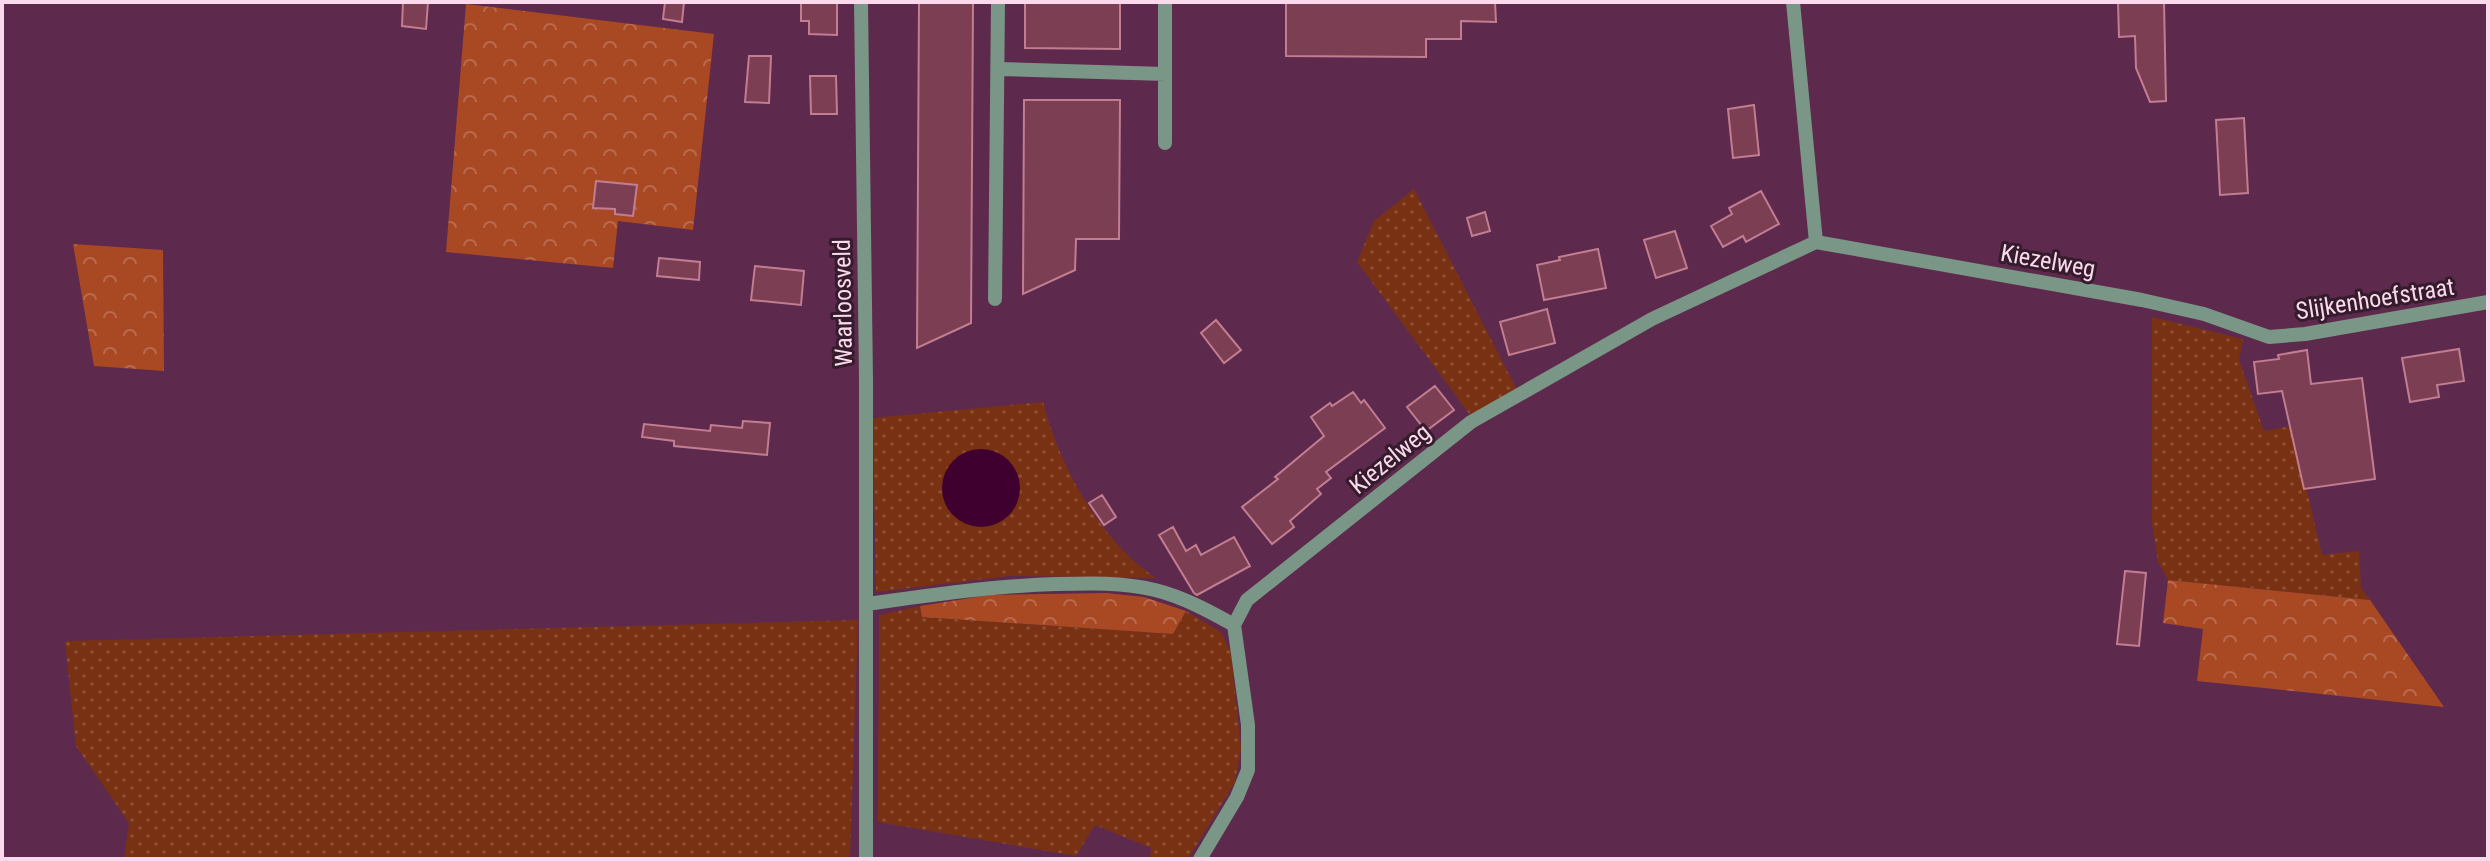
<svg xmlns="http://www.w3.org/2000/svg" width="2490" height="861" viewBox="0 0 2490 861" font-family="'Roboto Condensed',sans-serif">
  <style>
    .green { fill: url(#green-dots) }
    .forest { fill: url(#forest-crowns) }
    .water { fill: #3f002f }
    .building { fill: #7c3e52; stroke: #c27d91; stroke-width: 2 }
    .lines { fill: none; stroke-linecap: round; stroke-linejoin: round }
    .minor { stroke: #799686; stroke-width: 14 }
    .labels { text-anchor: middle; dominant-baseline: central; stroke-width: 6; stroke-linejoin: round; paint-order: stroke }
    .street-label { font-size: 24px; fill: #fad9ed; stroke: #341c2c }
  </style>
  <defs>
    <pattern id="green-dots" width="8" height="8" patternUnits="userSpaceOnUse" patternTransform="scale(2)"><rect width="8" height="8" fill="#793113"/><path d="M2 2h.1M6 6h.1" fill="none" stroke="#8d4e36" stroke-width="1.8" stroke-linecap="round"/></pattern>
    <pattern id="forest-crowns" width="20" height="18" patternUnits="userSpaceOnUse" patternTransform="scale(2)"><rect width="20" height="18" fill="#a94923"/><path d="M2 6a3 3 0 1 1 6 0M12 15a3 3 0 1 1 6 0" fill="none" stroke="#ba6b4e"/></pattern>
  </defs>
  <rect width="100%" height="100%" fill="#5d294c"/>
  <path class="green" d="M1414,189L1518,392L1476,423L1357,262L1374,221Z
    M2152,317L2243,339L2239,360L2264,431L2292,426L2322,555L2359,551L2361,588L2370,600L2168,580L2158,562L2152,523Z
    M1043,402C1058,463 1101,543 1156,578L1009,576L876,592L873,418Z
    M920,606L922,617L1173,634L1186,611L1221,632L1231,652L1241,749L1235,782L1188,859H1150L1151,848L1095,825L1076,856L878,822L879,615Z
    M858,620L850,859H124L129,823L76,746L65,641Z"/>
  <path class="forest" d="M466,4L714,34L693,230L618,221L613,268L446,252Z
    M73,244L163,250L164,371L94,366Z
    M2168,580L2370,600L2444,707L2197,681L2203,629L2163,623Z
    M1106,593L1144,597L1186,611L1173,634L922,617L920,606L990,595Z"/>
  <path class="water" d="M942 488a39 39 0 1 1 78 0a39 39 0 1 1-78 0Z"/>
  <path class="building" d="M403,2H428L426,29L402,26Z
    M665,2H684L682,22L663,19Z
    M801,2H837V35L809,34V21H801Z
    M919,2H973L971,323L917,348Z
    M1025,2H1120V49L1025,48Z
    M1286,2H1495L1496,22L1461,21V39H1426V57L1286,56Z
    M2118,2H2164L2166,101L2150,102L2136,68L2135,36L2119,37Z
    M749,56H771L769,103L745,102Z
    M810,76H836L837,114H811Z
    M1024,100H1120L1119,239H1076L1075,270L1023,294Z
    M1754,105L1759,155L1733,158L1728,109Z
    M2244,118L2248,193L2220,195L2216,120Z
    M596,181L637,185L633,216L615,214V209L593,208Z
    M1761,191L1779,224L1746,242L1743,236L1723,247L1711,226L1732,214L1729,208Z
    M1485,212L1490,231L1472,236L1467,218Z
    M1675,231L1687,268L1656,278L1644,240Z
    M1598,249L1606,288L1544,300L1537,265L1560,260L1559,257Z
    M659,258L700,262L699,280L657,276Z
    M755,266L804,271L801,305L751,300Z
    M1547,309L1555,343L1509,355L1500,322Z
    M1216,320L1241,350L1224,363L1201,333Z
    M2459,349L2464,381L2437,385L2439,397L2410,402L2402,358Z
    M2307,350L2311,384L2362,378L2375,479L2304,489L2282,391L2258,394L2254,362L2279,359L2278,355Z
    M1435,386L1454,410L1426,431L1407,407Z
    M1353,392L1361,403L1364,400L1385,428L1326,472L1331,478L1317,489L1321,494L1290,521L1294,527L1272,544L1242,507L1278,479L1275,477L1324,436L1311,417L1330,403L1332,406Z
    M743,421L770,423L767,455L674,446V441L642,437L644,424L710,431L711,425L742,428Z
    M1102,495L1116,517L1104,525L1089,503Z
    M1173,527L1186,551L1196,545L1201,555L1234,537L1250,566L1197,595L1194,593L1159,535Z
    M2125,571L2146,573L2139,646L2117,644Z"/>
  <g class="lines">
    <path class="minor" d="M861,2L866,379V859
      M1793,2L1816,242
      M998,69L1165,74
      M1165,143V2
      M995,299L998,2
      M867,604C930,595 993,586 1057,584C1090,583 1122,582 1155,590C1183,597 1209,611 1234,625
      M1200,859L1237,797L1248,770V725L1234,625L1247,600L1471,422L1652,319L1816,242L2142,300L2204,314L2269,337L2305,334L2488,302"/>
  </g>
  <g class="labels">
    <g class="street-label">
      <text transform="translate(2048 261) rotate(10)">Kiezelweg</text>
      <text transform="translate(2375 299) rotate(-9)">Slijkenhoefstraat</text>
      <text transform="translate(843 303) rotate(-91)">Waarloosveld</text>
      <text transform="translate(1390 459) rotate(-39)">Kiezelweg</text>
    </g>
  </g>
  <rect width="2490" height="861" fill="none" stroke="#fad9ed" stroke-width="8"/>
</svg>
